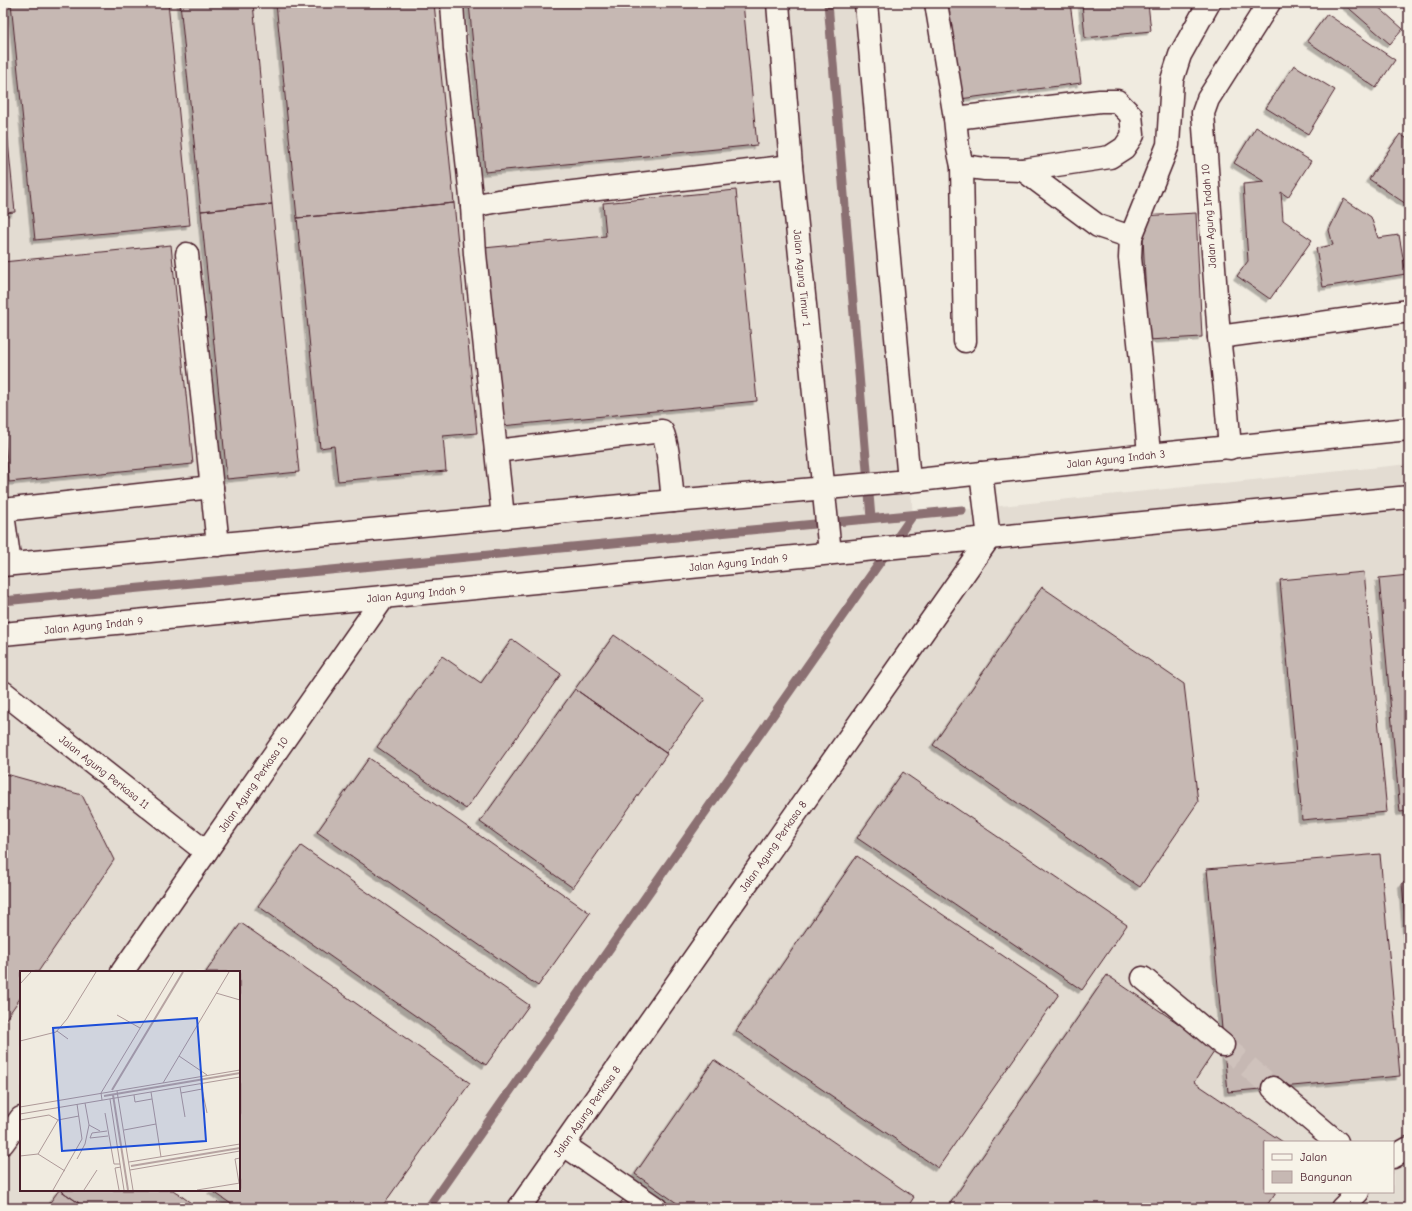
<svg xmlns="http://www.w3.org/2000/svg" width="1412" height="1211" viewBox="0 0 1412 1211" font-family="'Comic Neue',sans-serif">
  <style>
    .built { fill: #e3dcd2; fill-rule: evenodd }
    .lines { fill: none; stroke-linecap: round; stroke-linejoin: round }
    .stream { stroke: #8b6f72; stroke-width: 9 }
    .building { fill: #c6b8b3; stroke: #4a1f2b; filter: url(#shadow) }
    .minor-tunnel { stroke: #cfc2bc; stroke-width: 22; stroke-dasharray: 22 11; stroke-linecap: butt }
    .minor-casing { stroke: #4a1f2b; stroke-width: 25 }
    .minor { stroke: #f7f3e8; stroke-width: 22 }
    .labels { text-anchor: middle; dominant-baseline: central; stroke-width: 3.5; stroke-linejoin: round; paint-order: stroke }
    .street-label { font-size: 11px; fill: #4a1f2b; stroke: #f7f3e8 }
    .inset-river { fill: none; stroke: #b7a4a2; stroke-width: 2 }
    .inset-road { fill: none; stroke: #ae9998; stroke-width: 1 }
    .view { fill: #1d4ed8; fill-opacity: 0.15; stroke: #1d4ed8; stroke-width: 2 }
    .inset-edge { fill: none; stroke: #4a1f2b; stroke-width: 2 }
  </style>
  <defs>
    <filter id="shadow"><feDropShadow dx="-3.5" dy="3.5" stdDeviation="0" flood-color="#0004"/></filter>
  </defs>
  <rect width="100%" height="100%" fill="#f0ebe0"/>
  <filter id="ink" filterUnits="userSpaceOnUse"><feTurbulence type="fractalNoise" baseFrequency=".025" numOctaves="2"/><feDisplacementMap in="SourceGraphic" scale="8" xChannelSelector="R" yChannelSelector="G"/><feConvolveMatrix kernelMatrix="1 2 1 2 8 2 1 2 1" color-interpolation-filters="sRGB"/></filter>
  <g filter="url(#ink)">
    <path class="built" d="M3,3H866L913,515L1409,464V1208H3ZM21,972H239V1190H21ZM1265,1142H1393V1192H1265Z"/>
    <g class="lines">
      <path class="stream" d="M828,3L871,518
        M3,601L962,510
        M428,1208L913,515"/>
    </g>
    <path class="building" d="M11,3H168L190,225L35,240Z
      M180,3H253L272,204L201,211Z
      M276,3H434L454,203L297,218Z
      M469,3H743L757,145L485,172Z
      M947,3H1070L1081,83L960,99Z
      M1082,3H1148L1151,31L1085,38Z
      M1343,3H1374L1403,29L1390,44Z
      M1327,14L1395,60L1376,88L1307,41Z
      M1294,65L1335,90L1308,134L1266,108Z
      M3,92L15,212L3,213Z
      M1256,127L1311,161L1288,197L1281,192L1283,220L1312,240L1270,299L1237,276L1248,261L1243,184L1265,182L1234,163Z
      M1400,134L1409,140V206L1369,179Z
      M736,190L757,401L502,426L484,248L606,236L603,203Z
      M1344,199L1371,217L1378,238L1399,235L1406,274L1323,287L1316,248L1333,245L1329,230Z
      M454,203L477,433L443,436L446,471L338,481L334,446L320,448L297,218Z
      M272,204L299,472L227,479L201,211Z
      M1196,213L1202,337L1148,340L1142,216Z
      M171,245L193,464L9,482L3,420V262Z
      M1364,572L1387,812L1302,820L1280,580Z
      M1409,575V811L1400,812L1379,578Z
      M1042,587L1184,684L1198,802L1140,887L933,745Z
      M614,635L705,699L666,753L575,689Z
      M512,639L561,674L466,809L377,747L442,656L481,683Z
      M575,689L667,754L573,888L480,822Z
      M369,758L590,913L538,986L317,832Z
      M903,772L1127,925L1082,990L857,838Z
      M6,774L82,795L114,860L38,972H21V997L3,1023V779Z
      M301,846L529,1005L486,1065L258,906Z
      M1380,854L1400,1076L1228,1092L1207,869Z
      M857,856L1059,994L938,1168L736,1031Z
      M1409,882V963L1402,883Z
      M241,923L470,1083L381,1208H237L211,1190H239V972H206Z
      M1107,975L1216,1049L1194,1082L1283,1142H1265V1192H1276L1265,1208H947Z
      M714,1060L914,1197L907,1208H684L635,1174Z
      M59,1190H60L86,1208H46Z
      M60,1190H173L198,1208H86Z
      M624,1198L639,1208H617Z"/>
    <g class="lines">
      <path class="minor-tunnel" d="M1223,1045L1273,1088"/>
      <g class="minor-casing">
        <g id="minor">
          <path d="M452,3L455,49L472,206"/>
          <path id="s1" d="M778,3L791,166L830,553"/>
          <path d="M866,3L909,481"/>
          <path d="M936,3L955,118L958,148L962,166L965,341"/>
          <path d="M955,118L1100,101H1117L1131,115L1133,135L1124,148L1110,157L1023,170L985,169L962,166"/>
          <path d="M1023,170L1098,226L1131,237"/>
          <path d="M187,254L218,545"/>
          <path d="M1219,337L1409,311"/>
          <path d="M1230,448L1225,389L1219,337L1203,113L1208,99L1269,3"/>
          <path d="M496,451L662,431C669,445 671,484 673,501"/>
          <path d="M1149,455L1142,370L1130,258L1131,237L1168,145L1172,80L1180,55L1209,3"/>
          <path d="M3,510L212,487"/>
          <path d="M3,514L10,564"/>
          <path d="M503,517L475,254L472,206L498,201L791,166"/>
          <path id="s2" d="M3,565L673,501L909,481L1149,455L1409,429"/>
          <path id="s3" d="M3,634L1409,497"/>
          <path id="s4" d="M3,692L206,852"/>
          <path id="s5" d="M122,972L384,597"/>
          <path d="M1143,978L1223,1045"/>
          <path d="M1273,1088L1337,1142"/>
          <path d="M3,1143L21,1118"/>
          <path d="M564,1145L656,1208"/>
          <path d="M1393,1157L1409,1148"/>
          <path id="s6" d="M519,1208L989,538L981,473"/>
          <path d="M1342,1208L1358,1192"/>
        </g>
      </g>
      <use href="#minor" class="minor"/>
    </g>
  </g>
  <g class="labels">
    <g class="street-label">
      <text transform="translate(1209 216) rotate(-94)">Jalan Agung Indah 10</text>
      <text stroke="none"><textPath href="#s1" startOffset="276">Jalan Agung Timur 1</textPath></text>
      <text stroke="none"><textPath href="#s2" startOffset="1118">Jalan Agung Indah 3</textPath></text>
      <text stroke="none"><textPath href="#s3" startOffset="739">Jalan Agung Indah 9</textPath></text>
      <text stroke="none"><textPath href="#s3" startOffset="415">Jalan Agung Indah 9</textPath></text>
      <text stroke="none"><textPath href="#s3" startOffset="91">Jalan Agung Indah 9</textPath></text>
      <text stroke="none"><textPath href="#s4" startOffset="129">Jalan Agung Perkasa 11</textPath></text>
      <text stroke="none"><textPath href="#s5" startOffset="229">Jalan Agung Perkasa 10</textPath></text>
      <text stroke="none"><textPath href="#s6" startOffset="442">Jalan Agung Perkasa 8</textPath></text>
      <text stroke="none"><textPath href="#s6" startOffset="118">Jalan Agung Perkasa 8</textPath></text>
    </g>
  </g>
  <g transform="translate(20 971)">
    <rect width="220" height="220" fill="#f0ebe0"/>
    <path class="inset-river" d="M92,119L163,1M93,124L108,219M84,125L220,102M111,195L220,177"/>
    <path class="inset-road" d="M0,13L11,1M196,22L220,29M97,44L120,57M37,60L48,68M0,70L36,61L47,48L76,1M159,85L187,104M143,112L209,1M181,113L187,142M160,116L165,146M97,120L113,219M161,122L182,118M114,124L115,131L132,128M90,128L104,219M82,129L81,122L154,1M0,136L220,99M85,142L94,193H100M0,143L220,106M0,149L29,144L38,149L59,145M136,153L141,186M69,154L80,160M104,159L136,153L131,121M87,160L72,162L70,167L88,165M18,183L38,149M0,185L18,183L45,200M57,188L65,173L69,154L65,132M109,191L220,173M110,199L220,180M219,212L215,188L220,187M33,219L62,168L57,133M64,219L77,199M99,219L95,197L101,196M177,219L220,212"/>
    <path class="view" d="M177,47L186,170L42,180L33,57Z"/>
    <rect width="220" height="220" class="inset-edge"/>
  </g>
  <rect width="1412" height="1211" fill="none" stroke="#f7f3e8" stroke-width="16"/>
  <rect x="8" y="8" width="1396" height="1195" fill="none" stroke="#4a1f2b" stroke-width="1.5" filter="url(#ink)"/>
  <rect x="1264" y="1141" width="130" height="52" fill="#f7f3e8" stroke="#b29e9c"/>
  <rect x="1272" y="1154" width="20" height="6" fill="#f7f3e8" stroke="#b29e9c"/>
  <text x="1300" y="1161" font-size="12" fill="#4a1f2b">Jalan</text>
  <rect x="1272" y="1171" width="20" height="12" fill="#c6b8b3" stroke="#b29e9c"/>
  <text x="1300" y="1181" font-size="12" fill="#4a1f2b">Bangunan</text>
</svg>
